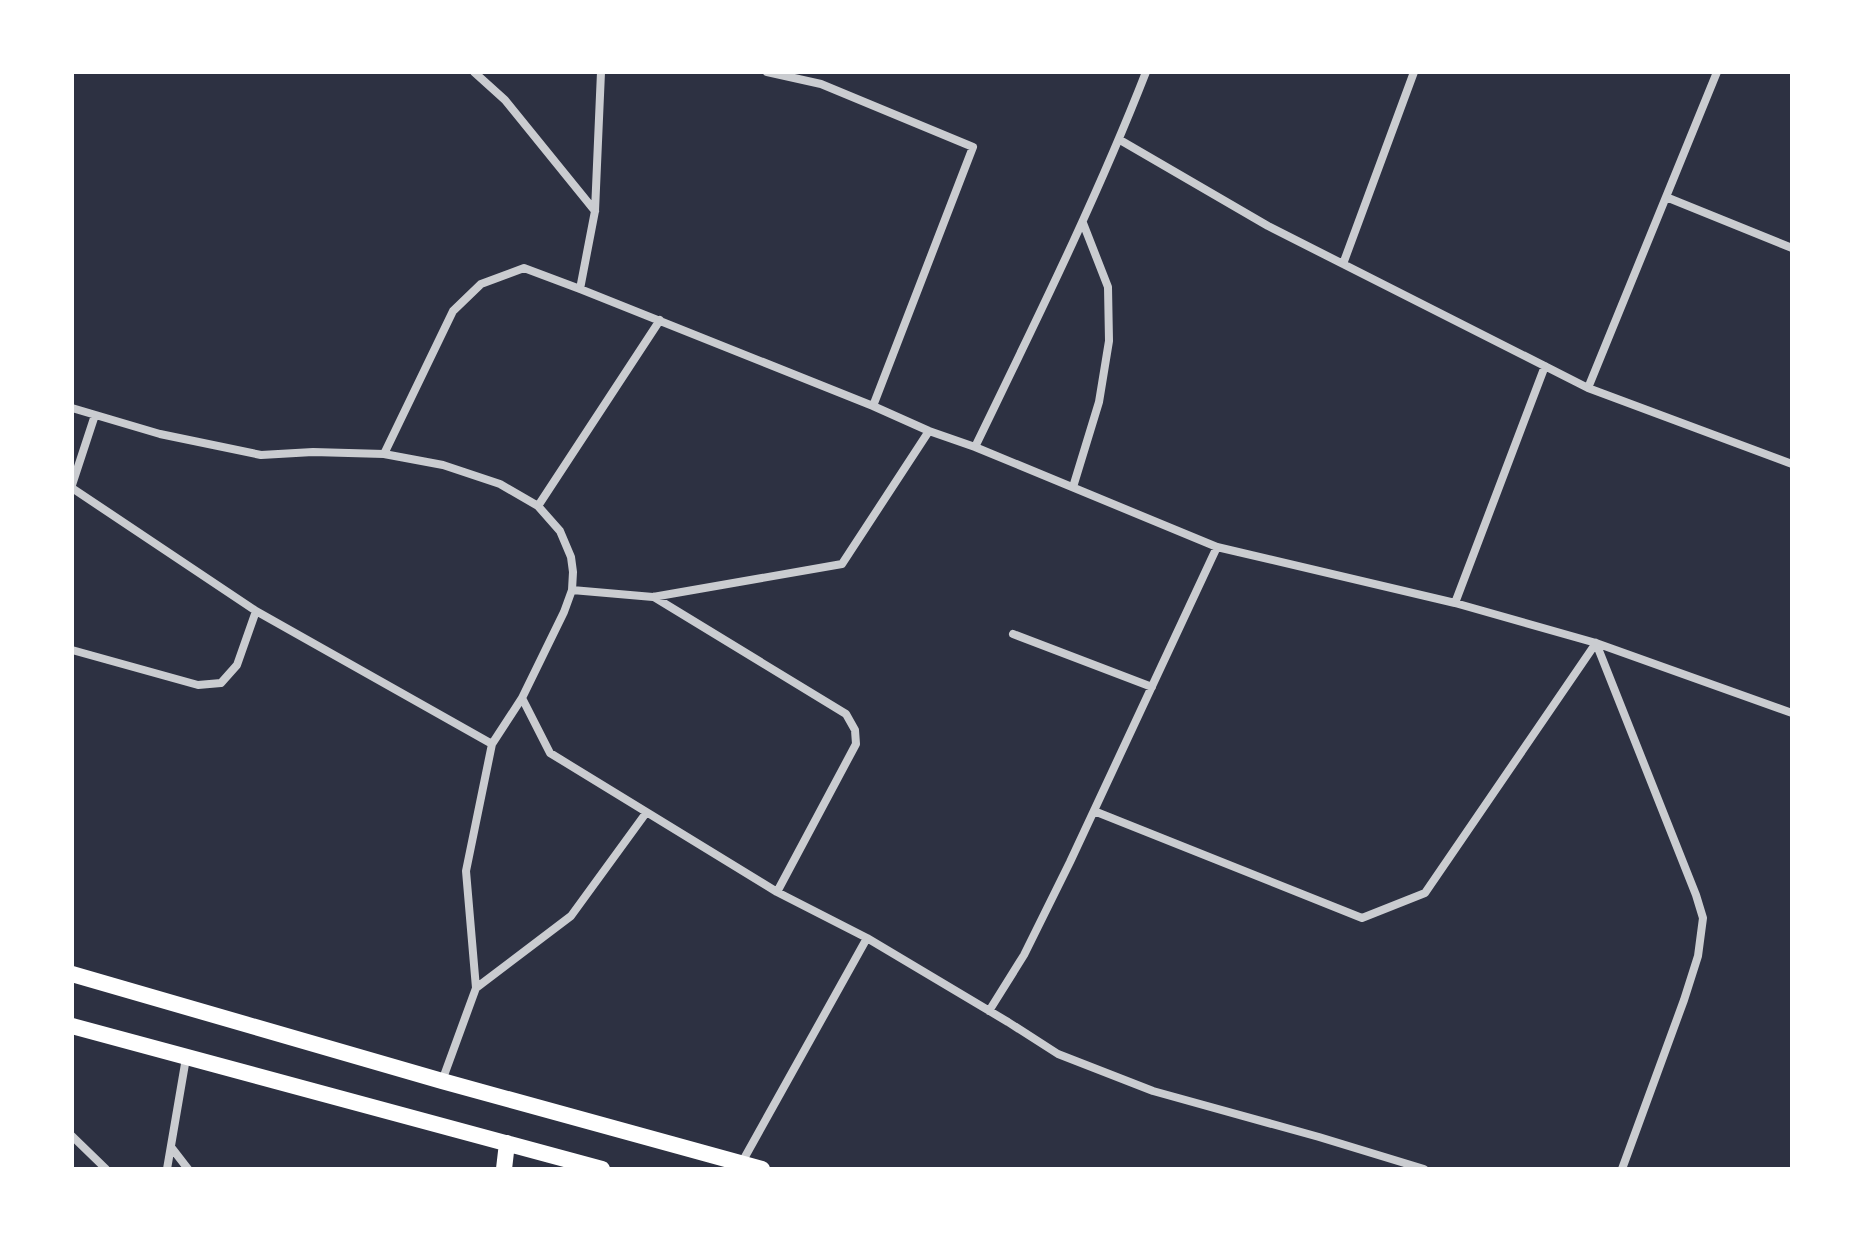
<svg xmlns="http://www.w3.org/2000/svg" width="1864" height="1241" viewBox="0 0 1864 1241" font-family="Spectral,serif">
  <style>
    .lines { fill: none; stroke-linecap: round; stroke-linejoin: round }
    .minor { stroke: #caccd0; stroke-width: 8 }
    .secondary { stroke: #fff; stroke-width: 16 }
  </style>
  <rect width="100%" height="100%" fill="#2d3142"/>
  <g class="lines">
    <path class="minor" d="M474,72L505,100L595,211
      M767,72L821,84L973,147L873,406
      M1120,140L1268,226L1588,388L1792,464
      M1666,197L1792,248
      M1343,264L1414,72
      M580,289L595,211L601,72
      M1588,388L1717,72
      M72,408L160,434L261,455L313,452L384,454L443,465L500,484L538,506L560,531L571,557L573,572L572,590L564,612L522,698L550,753L777,892L867,938L1008,1022L1058,1054L1153,1091L1319,1137L1424,1169
      M975,447C1035,323 1096,200 1146,72
      M384,454L453,311L481,284L524,268L580,289L873,406L929,431L975,447L1217,547L1455,603L1596,643L1792,713
      M72,485L95,415
      M1073,487L1099,402L1109,341L1108,287L1083,223
      M72,488L256,611L492,744
      M538,506L660,320
      M572,590L653,597L842,564L929,431
      M654,597L846,714L855,730L856,744L777,892
      M1455,603L1545,366
      M1013,634L1152,687
      M1596,643L1696,895L1703,918L1698,956L1684,1000L1622,1169
      M72,650L198,685L221,683L237,665L256,611
      M1094,811L1362,918L1425,893L1596,643
      M476,988L466,871L492,744L522,698
      M989,1011L1024,955L1070,862L1217,547
      M442,1081L476,988L571,916L646,813
      M72,1136L106,1169
      M171,1147L188,1169
      M741,1164L867,938
      M167,1169L186,1058"/>
    <path class="secondary" d="M72,974L442,1081L762,1169
      M72,1026L602,1169
      M504,1169L507,1143"/>
  </g>
  <rect width="1864" height="1241" fill="none" stroke="#ffffff" stroke-width="148"/>
</svg>
